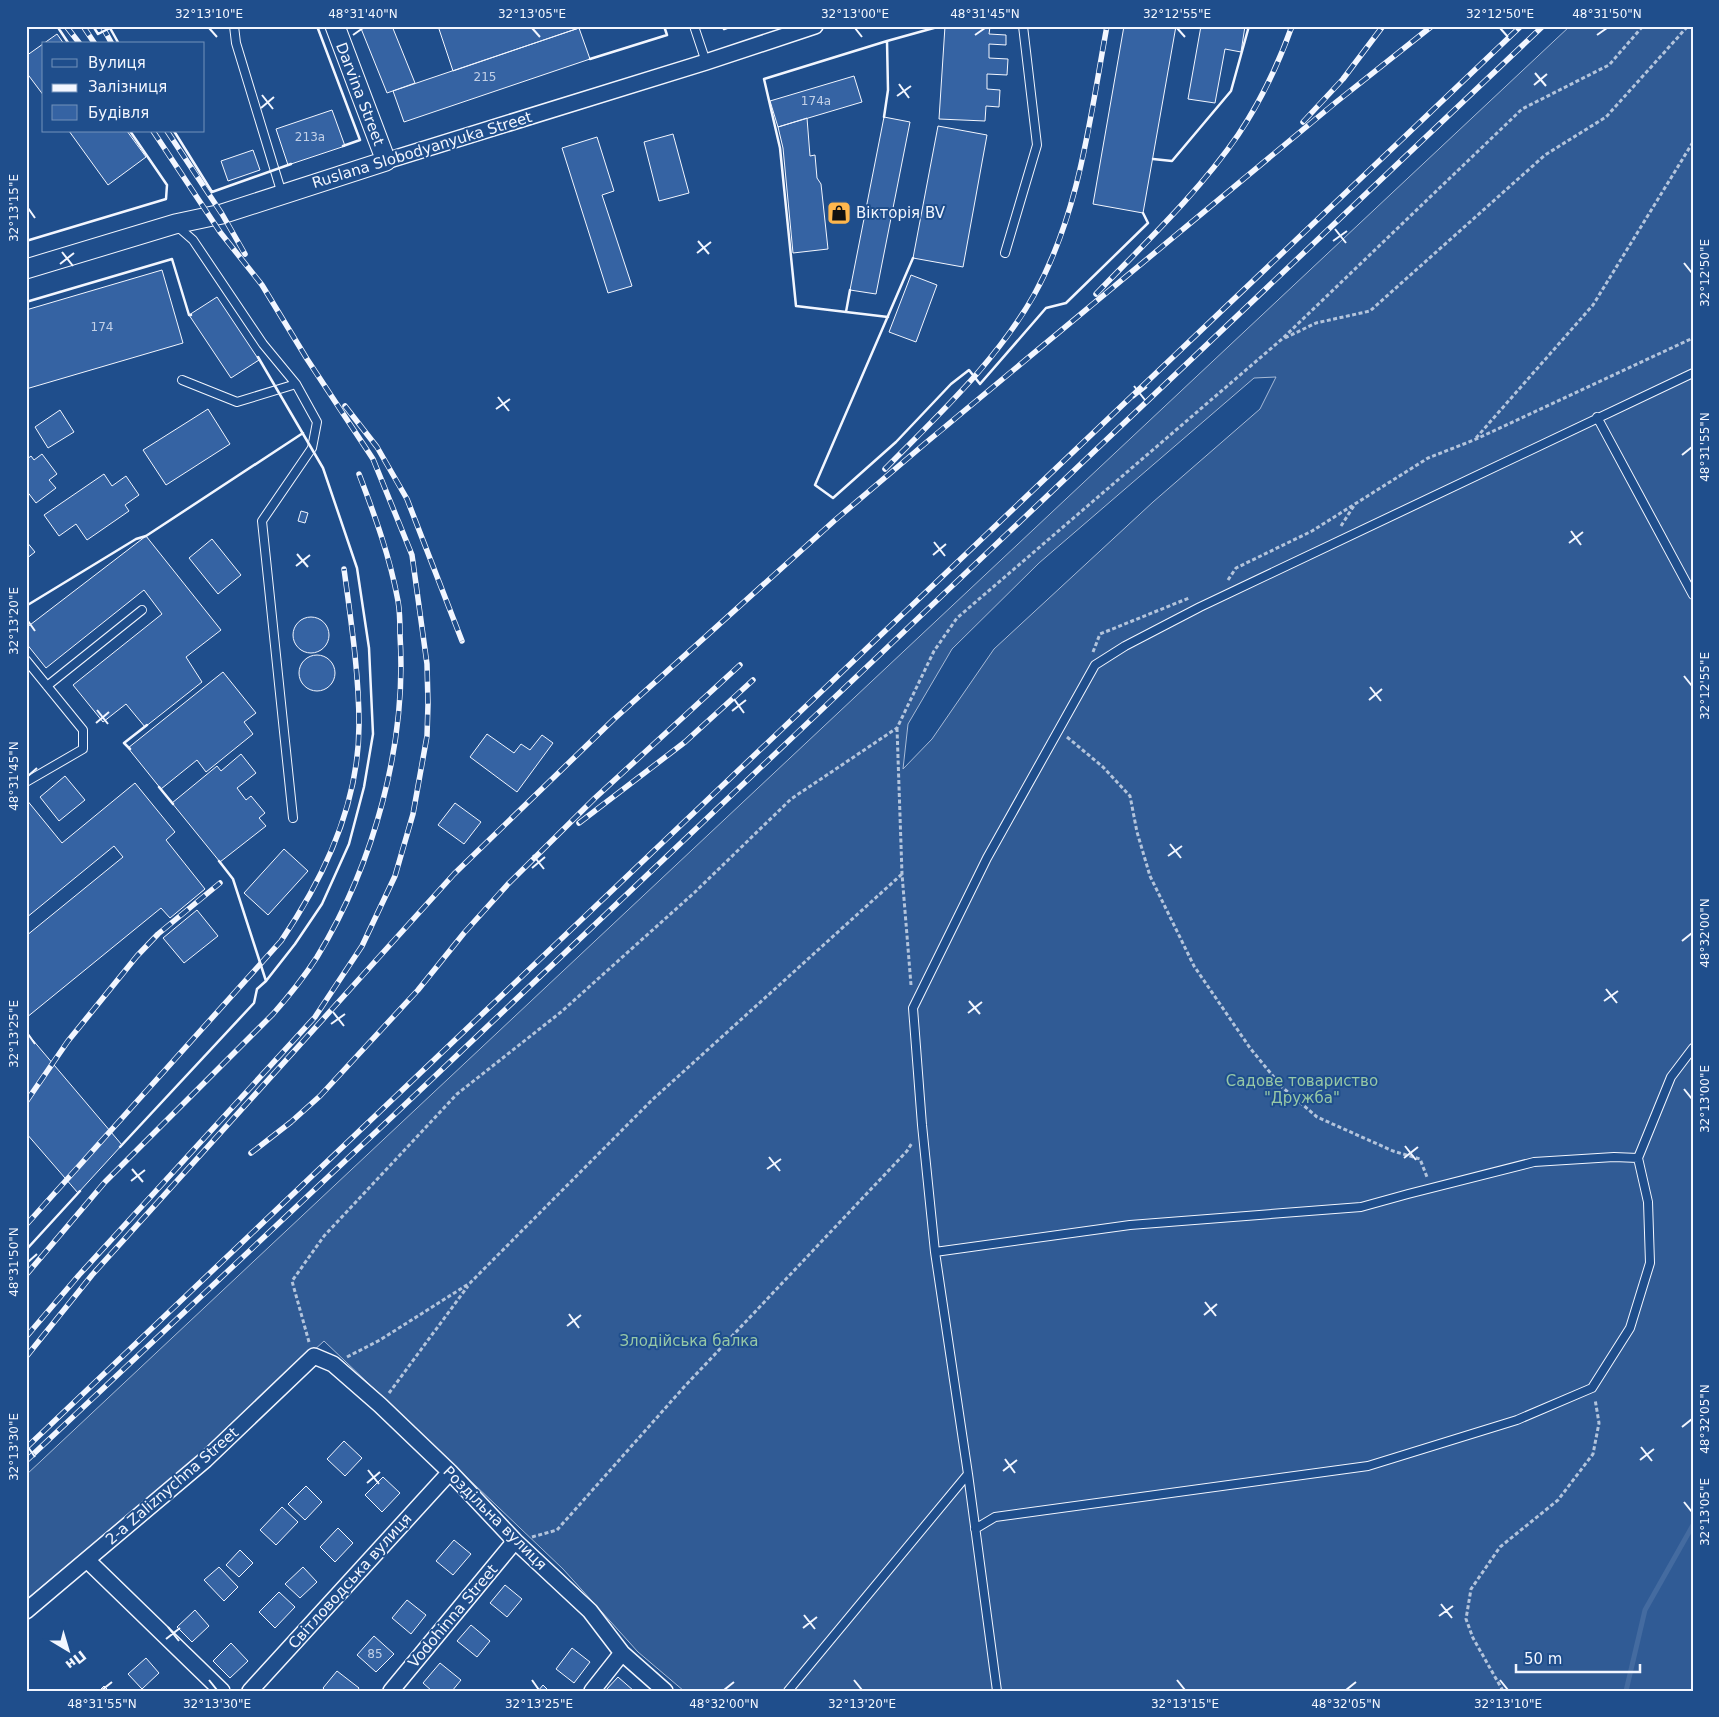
<svg xmlns="http://www.w3.org/2000/svg" width="1719" height="1717" viewBox="0 0 1719 1717" font-family="'DejaVu Sans',sans-serif">
  <style>
    .built { fill: #305b95; stroke: #a8bbd7; fill-rule: evenodd }
    .lines { fill: none; stroke-linecap: round; stroke-linejoin: round }
    .stream { stroke: #446ba0; stroke-width: 5 }
    .building { fill: #3563a3; stroke: #f2f6ff }
    .service-casing { stroke: #f2f6ff; stroke-width: 10 }
    .minor-casing { stroke: #f2f6ff; stroke-width: 18 }
    .tertiary-casing { stroke: #f2f6ff; stroke-width: 21 }
    .path { stroke: #b3c4dc; stroke-width: 3; stroke-dasharray: 4 2.5; stroke-linecap: butt }
    .service { stroke: #1f4e8c; stroke-width: 8 }
    .minor { stroke: #1f4e8c; stroke-width: 15 }
    .tertiary { stroke: #1f4e8c; stroke-width: 19 }
    .rail-casing { stroke: #f2f6ff; stroke-width: 5.5 }
    .rail { stroke: #1f4e8c; stroke-width: 4; stroke-dasharray: 11; stroke-linecap: butt }
    .wall { stroke: #f2f6ff; stroke-width: 2.5 }
    .ticks { fill: none; stroke: #f2f6ff; stroke-width: 2 }
    .labels { text-anchor: middle; dominant-baseline: central; stroke-width: 4; stroke-linejoin: round; paint-order: stroke }
    .number-label { font-size: 12px; fill: #c3d1e8 }
    .street-label { font-size: 15px; fill: #f2f6ff; stroke: #1f4e8c }
    .poi-label { font-size: 15px; fill: #f2f6ff; stroke: #1f4e8c; text-anchor: start }
    .park-label { font-size: 15px; fill: #97c8a6; stroke: #1f4e8c }
    .neatline { fill: none; stroke: #f2f6ff; stroke-width: 2 }
    .ticks-label { font-size: 12px; text-anchor: middle; fill: #f2f6ff }
  </style>
  <rect width="100%" height="100%" fill="#1f4e8c"/>
  <path class="built" d="M1570,26H1693V1691H684L638,1652L563,1569L324,1341L212,1444L26,1600V1475ZM1276,377L1260,409L1153,502L994,649L932,739L903,769L908,724L952,649L1039,563L1254,378Z"/>
  <g class="lines">
    <path class="stream" d="M1626,1691L1645,1610L1693,1525"/>
  </g>
  <path class="building" d="M360,26H392L415,83L387,93Z
    M438,26H579V28L453,71Z
    M945,26L990,27L989,34L1006,35V45L989,44V58L1008,59L1007,75L987,74V89L1000,90L999,107L986,106L985,121L939,119Z
    M1124,26H1176L1143,213L1093,204Z
    M1201,26H1245L1241,52L1225,49L1215,103L1188,99Z
    M579,28L590,59L404,122L393,91Z
    M57,34L64,44H44V96L26,72V56Z
    M854,76L862,102L778,127L770,101Z
    M332,110L345,146L288,165L276,129Z
    M884,117L910,122L876,294L850,290Z
    M807,118L810,156L815,155L817,178L821,184L828,249L793,253L783,148L778,127Z
    M938,126L987,135L963,267L913,258Z
    M69,131H127L146,157L108,185Z
    M673,134L689,193L659,201L644,142Z
    M597,137L614,191L602,195L632,286L608,293L562,148Z
    M253,150L260,170L228,181L221,161Z
    M162,270L183,343L26,389V310Z
    M911,275L937,285L916,342L889,332Z
    M217,297L259,360L231,378L189,315Z
    M208,409L230,444L166,485L143,450Z
    M60,410L74,432L48,448L35,427Z
    M42,454L57,474L49,480L56,488L36,503L26,490V460L31,456L34,460Z
    M104,474L112,486L126,476L139,495L125,505L129,511L87,540L76,524L59,536L44,515Z
    M301,511L308,513L305,523L298,521Z
    M146,536L221,630L186,657L202,682L145,727L126,704L103,722L73,685L162,614L144,590L46,668L26,643V628Z
    M212,539L241,575L218,594L189,558Z
    M26,541L35,552L26,559Z
    M293 635a18 18 0 1 1 36 0a18 18 0 1 1-36 0Z
    M299 673a18 18 0 1 1 36 0a18 18 0 1 1-36 0Z
    M223,672L256,713L244,722L253,734L206,772L197,760L161,789L128,748Z
    M487,734L514,753L521,744L530,750L542,735L553,743L517,792L470,757Z
    M241,754L256,773L237,788L246,800L251,796L265,813L259,818L266,826L220,862L172,803L217,766L221,771Z
    M65,776L85,800L59,821L40,797Z
    M135,783L175,832L166,840L205,889L170,918L161,908L26,1018V936L123,857L114,846L26,918V799L62,843Z
    M455,803L481,822L464,844L438,825Z
    M284,849L308,871L268,915L244,893Z
    M197,910L218,936L184,963L163,938Z
    M26,1032L122,1145L78,1193L26,1133Z
    M344,1441L362,1458L345,1476L327,1459Z
    M383,1477L400,1493L382,1512L365,1495Z
    M306,1486L322,1502L305,1520L288,1504Z
    M282,1507L298,1522L276,1545L260,1530Z
    M338,1528L353,1543L335,1562L320,1547Z
    M454,1540L471,1554L453,1575L436,1561Z
    M240,1550L253,1563L239,1577L226,1565Z
    M219,1567L238,1587L224,1601L204,1580Z
    M303,1567L317,1582L300,1598L285,1584Z
    M505,1585L522,1599L507,1617L490,1603Z
    M279,1592L295,1607L275,1628L259,1612Z
    M407,1600L426,1615L411,1634L392,1618Z
    M195,1610L209,1626L192,1642L177,1627Z
    M471,1625L490,1641L477,1657L457,1641Z
    M374,1636L394,1654L376,1672L357,1655Z
    M231,1643L248,1661L230,1678L213,1661Z
    M572,1648L590,1662L574,1683L556,1669Z
    M146,1658L159,1673L142,1689L128,1674Z
    M440,1663L461,1680L452,1691H432L423,1683Z
    M337,1671L359,1688L357,1691H326L323,1688Z
    M618,1677L634,1691H605Z
    M543,1685L549,1691H538Z
    M104,1686L109,1691H99Z"/>
  <g class="lines">
    <g class="service-casing">
      <path id="service" d="M234,26L236,43L282,194
        M694,26L706,62
        M177,226L193,240L263,344L296,384L317,422L312,448L262,521L293,818
        M1005,253L1037,145L1023,26
        M182,380L237,402L296,384
        M1597,417L1693,595
        M26,660L83,730V749L26,782
        M47,686L142,610
        M935,1252L1130,1225L1361,1207L1408,1194L1534,1162L1614,1157L1638,1158
        M968,1474L997,1691
        M975,1529L995,1517L1368,1466L1517,1420L1592,1388L1630,1328L1650,1263L1648,1202L1638,1158L1671,1077L1693,1048
        M788,1691L968,1474L935,1252L922,1125L913,1008L987,858L1095,665L1125,646L1200,607L1693,373"/>
    </g>
    <g class="minor-casing">
      <path id="minor" d="M386,161L706,62L815,26
        M87,1560L222,1691
        M26,1611L205,1460L314,1356L333,1364L380,1405L450,1472L515,1541L590,1611L622,1653L665,1691
        M250,1691L450,1472
        M391,1691L515,1541
        M592,1691L622,1653"/>
    </g>
    <g class="tertiary-casing">
      <path id="tertiary" d="M26,269L175,224L222,214L386,161L335,26"/>
    </g>
    <path class="path" d="M1285,338L1316,323L1370,311L1545,155L1606,117L1688,26
      M1476,438L1593,305L1693,142
      M1341,526L1355,504
      M1228,580L1236,568L1312,531L1428,458L1474,440L1693,338
      M1093,652L1100,634L1189,598
      M897,728L902,874L911,985
      M1067,737L1103,767L1130,796L1137,832L1150,876L1194,966L1250,1048L1282,1087L1317,1117L1393,1151L1420,1159L1427,1177
      M309,1342L292,1281L324,1236L457,1094L561,1012L695,892L791,799L897,728L934,651L957,618L1282,339L1522,109L1609,65L1643,26
      M347,1357L380,1340L470,1283L652,1100L902,874
      M389,1393L468,1286
      M532,1537L557,1530L684,1387L907,1151L912,1143
      M1503,1691L1473,1638L1466,1619L1471,1589L1500,1547L1558,1500L1593,1454L1599,1423L1595,1399"/>
    <use href="#service" class="service"/>
    <use href="#minor" class="minor"/>
    <use href="#tertiary" class="tertiary"/>
    <g class="rail-casing">
      <path id="rail" d="M66,26L80,44
        M83,26L95,44
        M102,26L112,44
        M1303,122L1343,79L1383,26
        M167,131L222,214L245,254
        M1096,294C1145,243 1198,193 1238,135C1261,101 1278,65 1292,26
        M345,406L377,447L407,499L462,641
        M885,469C938,415 996,362 1034,295C1080,212 1090,117 1107,26
        M579,823L685,742L753,680
        M26,1102L68,1041L137,956L158,934L220,883
        M251,1153L291,1122L320,1096L418,990L464,933L508,884L595,798L740,665
        M26,1225L281,941C324,878 359,802 359,725C359,673 351,621 344,569
        M26,1275L105,1182L273,1014C289,996 304,977 317,957C374,864 407,744 400,635C400,624 400,612 398,601C390,557 375,516 359,474
        M26,1337L79,1275L315,1017L362,946L395,876L413,814L427,736L428,704L427,664L412,555L373,459L307,359L262,285L220,232L153,131
        M26,1357L92,1275L454,874L613,720L834,521L928,441L1335,103L1432,26
        M26,1448L1521,26
        M26,1461L395,1114L1543,26"/>
    </g>
    <use href="#rail" class="rail"/>
    <path class="wall" d="M63,26L59,29L69,44
      M93,26L98,34L110,28L119,44
      M317,26L360,140L343,146
      M723,26L724,29L732,26
      M590,59L667,35L664,26
      M884,117L888,90L887,41
      M174,131L212,192L291,164
      M1153,159L1172,161L1231,91L1249,26
      M26,241L166,199L167,185L130,131
      M913,258L815,485L833,498L896,442L951,384L969,370L980,384L1046,308L1066,303L1148,223L1143,213
      M26,302L172,259L189,315H191
      M846,312L850,290
      M888,317L796,306L780,148L764,79L887,41L941,26
      M26,606L136,539L146,536L303,433
      M130,749L124,743L147,725
      M159,787L173,804
      M219,861L233,879L266,981
      M120,1147L254,1003L257,989L266,981L295,944L322,904L349,844L364,787L373,734L369,648L357,568L323,468L258,357
      M26,1250L80,1191"/>
  </g>
  <path class="ticks" d="M209,28L217,37M532,28L540,37M855,28L862,37M1177,28L1185,37M1500,28L1508,37M353,35L363,28M975,35L985,28M1597,35L1607,28M1535,73L1546,86M899,84L909,98M1534,85L1547,74M262,95L273,109M897,96L911,86M261,108L274,97M28,208L35,218M1335,229L1346,243M698,241L709,254M1333,241L1347,231M62,252L73,266M697,253L711,242M1684,263L1692,273M60,264L74,253M1134,386L1145,400M498,397L509,411M1133,398L1147,387M496,409L510,399M1682,455L1692,447M1571,531L1581,545M934,542L945,556M1569,543L1583,532M297,554L308,567M933,555L946,544M296,566L310,555M28,621L35,631M1684,676L1692,686M1370,687L1381,701M734,699L744,713M1369,700L1382,689M97,710L108,724M732,711L746,700M96,723L109,712M28,776L37,768M1170,844L1181,858M533,855L544,869M1168,856L1182,846M532,868L545,857M1682,941L1692,933M1606,989L1617,1003M969,1001L980,1014M1604,1001L1618,991M333,1012L344,1026M968,1013L982,1002M331,1024L345,1014M28,1034L35,1044M1684,1089L1692,1099M1405,1146L1416,1160M769,1157L780,1171M1404,1158L1418,1147M132,1169L143,1182M767,1169L781,1159M131,1181L145,1170M28,1262L37,1254M1205,1302L1216,1316M569,1314L579,1328M1204,1315L1217,1304M567,1326L581,1315M1682,1427L1692,1419M28,1447L35,1457M1641,1447L1652,1461M1005,1459L1015,1473M1640,1460L1654,1449M368,1470L379,1484M1003,1471L1017,1460M367,1483L380,1472M1684,1502L1692,1512M1441,1604L1452,1618M804,1615L815,1629M1439,1616L1453,1606M168,1627L179,1641M803,1628L817,1617M166,1639L180,1628M209,1680L217,1690M532,1680L539,1690M854,1680L862,1690M1177,1680L1185,1690M1500,1680L1508,1690M102,1690L112,1682M724,1690L734,1682M1346,1690L1356,1682"/>
  <defs>
    <g id="shop-square" transform="scale(1.25)"><rect x="-9" y="-9" width="18" height="18" rx="4" fill="#ffb74d" stroke="#1f4e8c"/><path d="M-5-2.5h2.3a2.7 3.5 0 0 1 5.4 0H5L5.5 6h-11ZM-1.5-2.5h3a1.5 2.3 0 0 0-3 0Z" fill="#111"/></g>
  </defs>
  <g fill-rule="evenodd">
    <use href="#shop-square" x="839" y="213"/>
  </g>
  <g class="labels">
    <g class="number-label">
      <text x="485" y="77">215</text>
      <text x="816" y="101">174а</text>
      <text x="310" y="137">213а</text>
      <text x="102" y="327">174</text>
      <text x="375" y="1654">85</text>
    </g>
    <g class="street-label">
      <text transform="translate(360 94) rotate(69)">Darvina Street</text>
      <text transform="translate(422 150) rotate(-17)">Ruslana Slobodyanyuka Street</text>
      <text transform="translate(172 1486) rotate(-41)">2-a Zaliznychna Street</text>
      <text transform="translate(495 1518) rotate(45)">Роздільна вулиця</text>
      <text transform="translate(350 1581) rotate(-48)">Світловодська вулиця</text>
      <text transform="translate(453 1616) rotate(-50)">Vodohinna Street</text>
    </g>
    <g class="poi-label">
      <text x="856" y="213">Вікторія BV</text>
    </g>
    <g class="park-label">
      <text x="1302" y="1081">Садове товариство<tspan x="1302" dy="17">"Дружба"</tspan></text>
      <text x="689" y="1341">Злодійська балка</text>
    </g>
  </g>
  <rect width="1719" height="1717" fill="none" stroke="#1f4e8c" stroke-width="55"/>
  <rect x="42" y="42" width="162" height="90" fill="#1f4e8c" stroke="#7391ba"/>
  <rect x="52" y="59" width="25" height="8" fill="#1f4e8c" stroke="#7391ba"/>
  <text x="88" y="68" font-size="15" fill="#f2f6ff">Вулиця</text>
  <rect x="52" y="84" width="25" height="8" fill="#f2f6ff" stroke="#7391ba"/>
  <text x="88" y="92" font-size="15" fill="#f2f6ff">Залізниця</text>
  <rect x="52" y="105" width="25" height="15" fill="#3563a3" stroke="#7391ba"/>
  <text x="88" y="118" font-size="15" fill="#f2f6ff">Будівля</text>
  <g transform="translate(68 1650) rotate(142)" stroke="#1f4e8c" stroke-width="4" paint-order="stroke">
  <path d="M0-4L9 19L0 12L-9 19Z" fill="#f2f6ff"/>
  <text y="-8" font-size="14" font-weight="bold" text-anchor="middle" fill="#f2f6ff">Пн</text>
  </g>
  <path d="M1516 1664v8h124v-8" fill="none" stroke="#f2f6ff" stroke-width="2.5"/>
  <text x="1524" y="1664" font-size="15" fill="#f2f6ff" stroke="#1f4e8c" stroke-width="4" paint-order="stroke">50 m</text>
  <rect x="28" y="28" width="1664" height="1662" class="neatline"/>
  <g class="ticks-label">
    <text x="209" y="18">32°13'10"E</text>
    <text x="363" y="18">48°31'40"N</text>
    <text x="532" y="18">32°13'05"E</text>
    <text x="855" y="18">32°13'00"E</text>
    <text x="985" y="18">48°31'45"N</text>
    <text x="1177" y="18">32°12'55"E</text>
    <text x="1500" y="18">32°12'50"E</text>
    <text x="1607" y="18">48°31'50"N</text>
    <text transform="translate(14 208) rotate(-90)" y="4">32°13'15"E</text>
    <text transform="translate(1705 273) rotate(-90)" y="4">32°12'50"E</text>
    <text transform="translate(1705 447) rotate(-90)" y="4">48°31'55"N</text>
    <text transform="translate(14 621) rotate(-90)" y="4">32°13'20"E</text>
    <text transform="translate(1705 686) rotate(-90)" y="4">32°12'55"E</text>
    <text transform="translate(14 776) rotate(-90)" y="4">48°31'45"N</text>
    <text transform="translate(1705 933) rotate(-90)" y="4">48°32'00"N</text>
    <text transform="translate(14 1034) rotate(-90)" y="4">32°13'25"E</text>
    <text transform="translate(1705 1099) rotate(-90)" y="4">32°13'00"E</text>
    <text transform="translate(14 1262) rotate(-90)" y="4">48°31'50"N</text>
    <text transform="translate(1705 1419) rotate(-90)" y="4">48°32'05"N</text>
    <text transform="translate(14 1447) rotate(-90)" y="4">32°13'30"E</text>
    <text transform="translate(1705 1512) rotate(-90)" y="4">32°13'05"E</text>
    <text x="102" y="1708">48°31'55"N</text>
    <text x="217" y="1708">32°13'30"E</text>
    <text x="539" y="1708">32°13'25"E</text>
    <text x="724" y="1708">48°32'00"N</text>
    <text x="862" y="1708">32°13'20"E</text>
    <text x="1185" y="1708">32°13'15"E</text>
    <text x="1346" y="1708">48°32'05"N</text>
    <text x="1508" y="1708">32°13'10"E</text>
  </g>
</svg>
